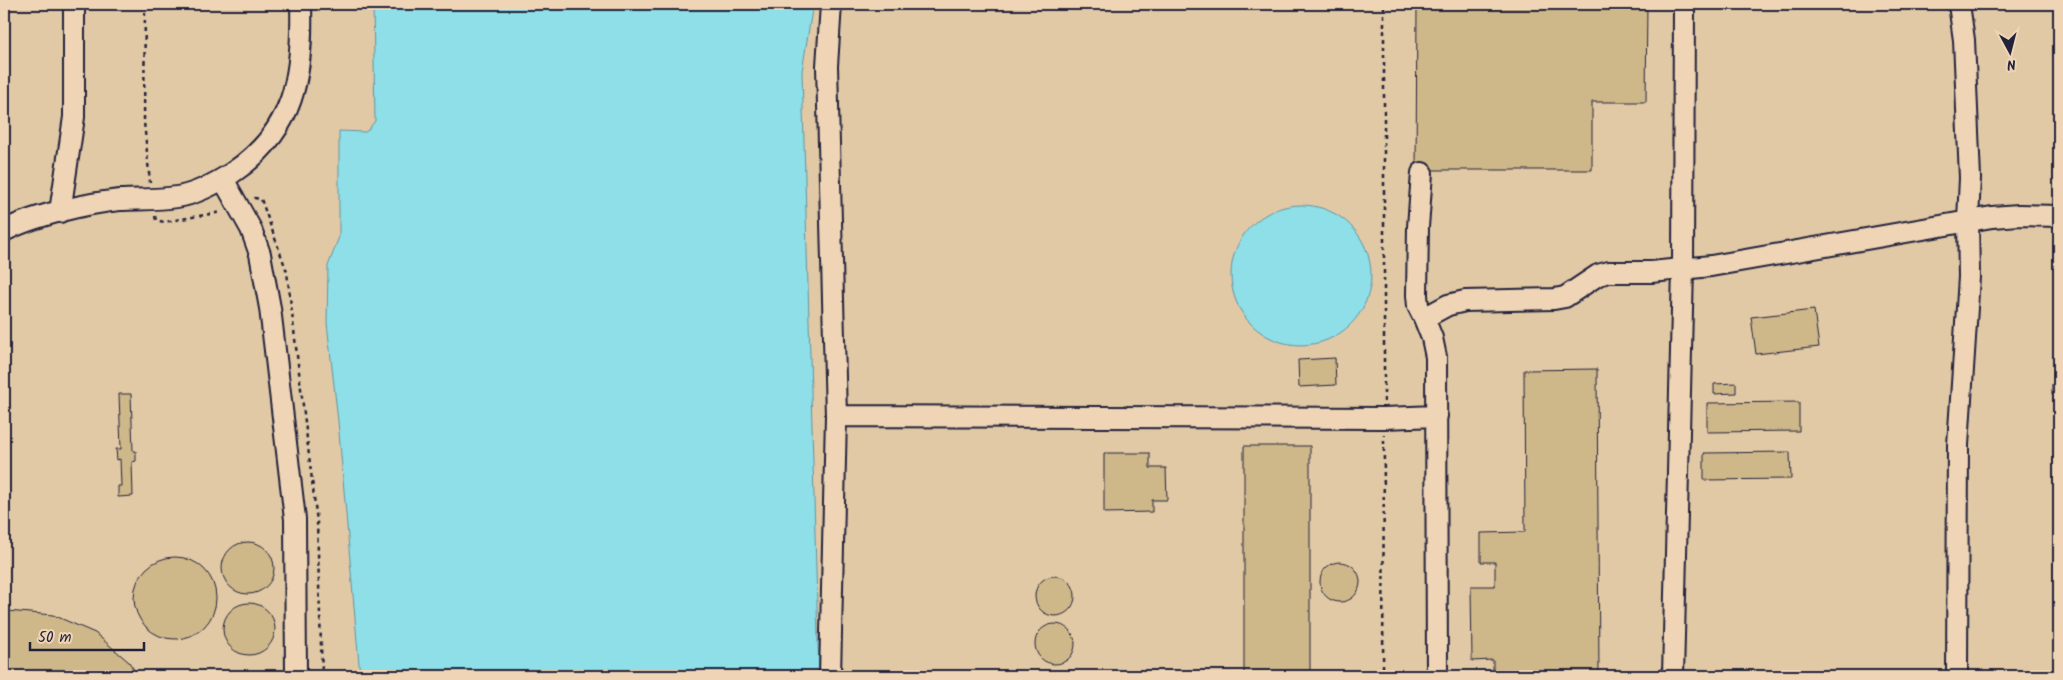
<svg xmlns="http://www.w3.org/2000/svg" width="2063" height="680" viewBox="0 0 2063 680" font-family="Kalam,sans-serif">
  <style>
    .built { fill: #e1c9a6 }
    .water { fill: #8edfe7; stroke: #6393a2 }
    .building { fill: #ceb789; stroke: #22223b }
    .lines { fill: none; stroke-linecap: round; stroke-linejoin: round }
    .minor-casing { stroke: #22223b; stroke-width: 24 }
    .path { stroke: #22223b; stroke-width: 2.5; stroke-dasharray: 4 4; stroke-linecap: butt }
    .minor { stroke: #efd5b6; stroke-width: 20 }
  </style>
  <rect width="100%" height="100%" fill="#efd5b6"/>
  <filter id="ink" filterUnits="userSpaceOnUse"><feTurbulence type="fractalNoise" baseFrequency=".02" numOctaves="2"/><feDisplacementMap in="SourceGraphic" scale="10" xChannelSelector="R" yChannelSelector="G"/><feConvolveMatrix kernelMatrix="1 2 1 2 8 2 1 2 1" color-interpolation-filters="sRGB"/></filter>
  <g filter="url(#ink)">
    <path class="built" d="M4,4H2059V676H4Z"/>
    <path class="water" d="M373,4H813L802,71L819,676H360L338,421L327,323L328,266L339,237V131L366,132L375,121Z
      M1231 275a70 70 0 1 1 140 0a70 70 0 1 1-140 0Z"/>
    <path class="building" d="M1417,4H1647L1646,102H1592V170H1416Z
      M1814,310L1819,347L1756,354L1751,317Z
      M1335,358L1336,385L1299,387L1298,360Z
      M1597,369L1599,676H1493V660L1472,661L1471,586H1495V562H1481V533L1525,532L1524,370Z
      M1736,383V393L1714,394V384Z
      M2052,384H2059V395H2052Z
      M119,394H131L133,451H136V461L132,462L133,496L118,497V486H121L120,459L117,460L116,449H121Z
      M1799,402V431L1707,432V403Z
      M1244,446H1310V676H1244Z
      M1790,452L1791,479L1704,480V453Z
      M1104,453H1150V468H1166L1167,500H1152V512L1104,513Z
      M222 568a26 26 0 1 1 52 0a26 26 0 1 1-52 0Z
      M134 598a41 41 0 1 1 82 0a41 41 0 1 1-82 0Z
      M1320 582a20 20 0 1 1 40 0a20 20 0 1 1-40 0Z
      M1035 596a20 20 0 1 1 40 0a20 20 0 1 1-40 0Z
      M223 629a26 26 0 1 1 52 0a26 26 0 1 1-52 0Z
      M7,611L53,615L95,633L129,662L138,676H4V612Z
      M1035 644a20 20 0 1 1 40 0a20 20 0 1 1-40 0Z"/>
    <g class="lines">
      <g class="minor-casing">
        <path id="minor" d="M1422,173L1418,227L1417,295L1418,306L1424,318
          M223,179L251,229L260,254L270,308L295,519L296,676
          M60,212L74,117V4
          M4,231C32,216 88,203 120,200C139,199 158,200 177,197C197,194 215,184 232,173C295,131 303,75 301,4
          M836,416L1384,418L1437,416
          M830,676L836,416L827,66L831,4
          M1437,676L1436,357L1432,338L1424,318L1448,305L1465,301L1554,299L1565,297L1598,275L1609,272H1651L1711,266L1992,217L2019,215L2059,216
          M1673,676L1683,269L1684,4
          M1957,676L1958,445L1969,277L1968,220L1970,178L1964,40L1959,4"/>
      </g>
      <path class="path" d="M145,4L144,122L150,183
        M254,198L261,199L287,272L317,522L322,676
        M155,216L156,220L164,222L222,212
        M1384,402V4
        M1383,676L1384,435"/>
      <use href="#minor" class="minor"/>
    </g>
  </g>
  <rect width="2063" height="680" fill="none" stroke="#efd5b6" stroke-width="20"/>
  <rect x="10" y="10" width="2043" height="660" fill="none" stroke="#22223b" stroke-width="2" filter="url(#ink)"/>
  <g transform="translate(2010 52) rotate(173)" stroke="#efd5b6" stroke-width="4" paint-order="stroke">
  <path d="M0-4L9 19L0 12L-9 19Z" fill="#22223b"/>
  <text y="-8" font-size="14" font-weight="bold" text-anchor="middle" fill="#22223b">N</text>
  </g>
  <path d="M30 642v8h114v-8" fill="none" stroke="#22223b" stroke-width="2.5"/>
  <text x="38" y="642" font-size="15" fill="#22223b" stroke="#efd5b6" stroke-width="4" paint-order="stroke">50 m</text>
</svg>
